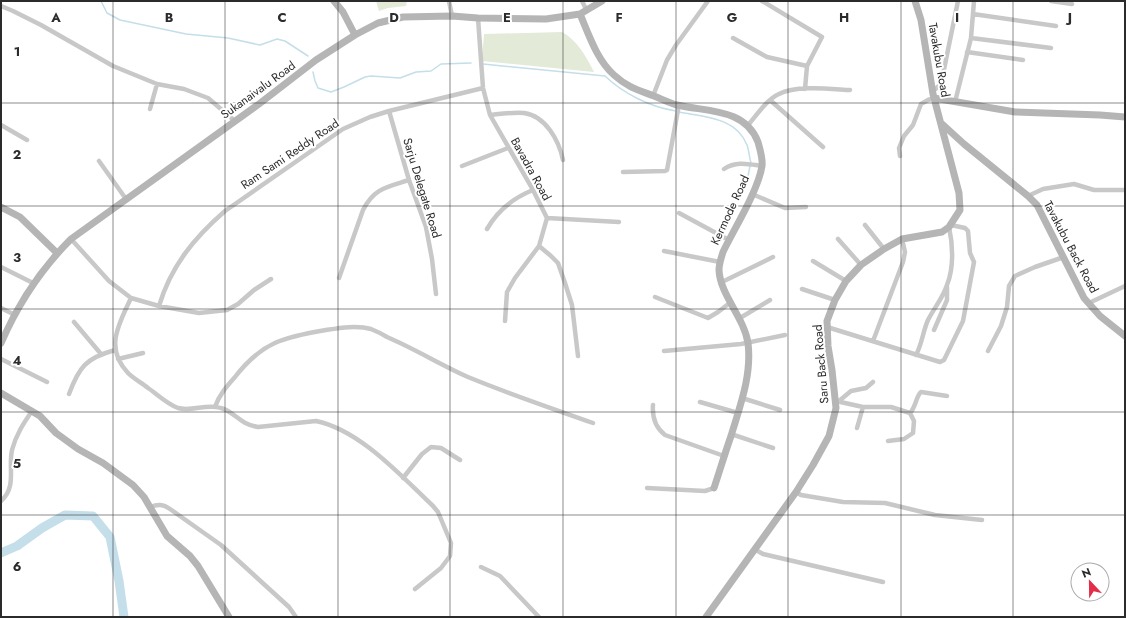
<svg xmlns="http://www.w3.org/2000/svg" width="1126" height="618" viewBox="0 0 1126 618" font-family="Jost,sans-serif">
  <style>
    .green { fill: #e3ead8 }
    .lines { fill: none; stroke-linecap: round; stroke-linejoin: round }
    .stream { stroke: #c4deea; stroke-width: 1.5 }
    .river { stroke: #c4deea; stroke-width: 9 }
    .street { stroke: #c8c8c8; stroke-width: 4.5 }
    .secondary { stroke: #b5b5b5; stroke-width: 7 }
    .grid { fill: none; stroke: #2b2b2b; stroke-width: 1; stroke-opacity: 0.55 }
    .labels { text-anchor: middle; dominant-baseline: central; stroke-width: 4; stroke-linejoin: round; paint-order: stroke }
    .street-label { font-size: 12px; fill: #2b2b2b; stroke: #fff }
    .grid-label { font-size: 13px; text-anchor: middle; font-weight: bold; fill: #2b2b2b; stroke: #fff; stroke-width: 4; stroke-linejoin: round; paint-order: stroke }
  </style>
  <rect width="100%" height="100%" fill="#fff"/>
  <path class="green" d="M376,1H407L406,6L388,8L379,11Z
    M562,32C577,40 586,56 594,72L482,61L484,34Z"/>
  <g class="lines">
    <path class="stream" d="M101,1L107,13L120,20L186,34L228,38L260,45L277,39L285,41L308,56
      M483,64L605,76C624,94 650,107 676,111
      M313,72L315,81L318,88L331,92L344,87L365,77L371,76L400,78L416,72L431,71L441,64L471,63
      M679,112C704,117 736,117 747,145C749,150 749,157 751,163
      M741,187L748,176L750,166"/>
    <path class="river" d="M1,553L17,546L42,528L65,515L93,516L110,537L119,581L124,617"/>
    <path class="street" d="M449,1L452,16
      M582,1L587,11
      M762,1L822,37L807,66L805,89
      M1051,1L1072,4
      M1,6L13,11L41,25L113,66L157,84L184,89L208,98L235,121
      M973,14L1056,26
      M478,18L483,88L490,115L533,190L547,218L539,246L515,278L507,292L505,321
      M733,38L767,57L807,66
      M971,38L1051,48
      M967,52L1023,60
      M932,92L941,84L958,1
      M653,96L667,60L676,45L708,1
      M770,100L823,147
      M955,102L971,38L974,1
      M150,109L157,84
      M389,111L409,180L426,227L432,259L436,294
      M490,115C500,114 513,112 524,113C546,116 559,141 563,160
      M1,125L27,140
      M748,125C757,115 766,100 779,94C797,85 830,89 850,90
      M900,156L899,148L904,136L913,125L921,104L928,100L934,98
      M99,161L126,199
      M462,166L508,148
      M724,169C736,161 748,164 762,166
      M623,172L665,171L667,170L678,110L677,105
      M752,194L785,208L806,207
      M1028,196L1043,189L1074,184L1094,190H1125
      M679,213L729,240
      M547,218L619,222
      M865,225L884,249
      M487,229C498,210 513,198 533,190
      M71,239L109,281L131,298L159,306L199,313L227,310L238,304L254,290L271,279
      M838,239L861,265
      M539,246L551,256L558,263L565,283L572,305L578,356
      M664,251L720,262
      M813,261L846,281
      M1,267L33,283
      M339,278L363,210C374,188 387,187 409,180
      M722,282L773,257
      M802,289L835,300
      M655,297L708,318L718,312L731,302
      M131,298C119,324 104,348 128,373C134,379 142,383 148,388C157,394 167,404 178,408C192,412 207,403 221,408C235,412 239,424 258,427L316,421C360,430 401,476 433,506L438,512L451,543L450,556L441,568L415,589
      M1089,303L1125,286
      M159,306C171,266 194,238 225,211L343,129L370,117L389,111L483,88
      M1,308L15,315
      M740,318L770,300
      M74,322L101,354
      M827,327L940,362L944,360L963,321L974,262L970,253L968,231L965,228L951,225
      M934,330L947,300V287
      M873,341L903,262L905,252L902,239
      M664,351L741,344L785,335
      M988,351L1001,326L1007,307L1009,286L1015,276L1035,267L1064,257
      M916,355C922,344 923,331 928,320C934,308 943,298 947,285C954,268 953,245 949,227
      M1,359L47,382
      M118,359L143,353
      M69,394C79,367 86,358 115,350
      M742,398L780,410
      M836,401L863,407H891L910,413L914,421L913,433L904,439L888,441
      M839,401L851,391L866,388L873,382
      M700,402L738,413
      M653,405C652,417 655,427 665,435L724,456
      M215,407C219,395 227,386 235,377C262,342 284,337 326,330C339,328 357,325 371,329C376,331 382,334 387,337C415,349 441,365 468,377C509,394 551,408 593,423
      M910,413C916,407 916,396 921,392L947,396
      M857,428L863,407
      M731,434L773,448
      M403,478L422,454L431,447L441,448L460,460
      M647,488L705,491L714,488
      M796,492L801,495L843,502L885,503L935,515L982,520
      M1,501C17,487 8,468 12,450C16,435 23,424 32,411
      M150,507C158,504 163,504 170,509L221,545L289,607L296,617
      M754,549L763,554L883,582
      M481,567L500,576L539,617"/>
    <path class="secondary" d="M334,1L343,12L355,35
      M580,14C589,35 597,60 614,75C627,87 638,90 654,96C662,99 669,103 677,105C707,112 745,108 758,142C760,149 763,159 762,166C758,191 734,229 723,252C721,258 719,264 719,270C720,295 744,317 748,343C752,375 740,406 731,436C725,453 720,470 714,488
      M934,98L1015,112L1100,115L1125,117
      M941,123L964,144L1028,196L1037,205L1084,298L1100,316L1125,336
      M1,207L20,217L57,253
      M1,343C18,304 41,269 71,239L259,104L316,60L355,35L378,23L403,17L452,16L478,18L546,19L580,14L602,1
      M1,393L40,416L56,433L78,449L103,463L133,485L144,497L167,536L190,556L198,566L229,617
      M706,617L796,492L813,465L829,436L836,408L832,370L828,346L827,321L835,300L846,281L861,265L884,249L902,239L942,232L949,227L960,210L959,193L933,94L921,20L915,1"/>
  </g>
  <path class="grid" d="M113,1V617M225,1V617M338,1V617M450,1V617M563,1V617M676,1V617M788,1V617M901,1V617M1013,1V617M1,103H1125M1,206H1125M1,309H1125M1,412H1125M1,515H1125"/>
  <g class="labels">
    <g class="street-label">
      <text transform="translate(939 60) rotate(80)">Tavakubu Road</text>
      <text transform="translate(258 90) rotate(-36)">Sukanaivalu Road</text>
      <text transform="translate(290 154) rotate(-34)">Ram Sami Reddy Road</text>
      <text transform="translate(531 169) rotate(61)">Bavadra Road</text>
      <text transform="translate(422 188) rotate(73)">Sarju Delegate Road</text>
      <text transform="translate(730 210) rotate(-65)">Kermode Road</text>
      <text transform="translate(1071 247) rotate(62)">Tavakubu Back Road</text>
      <text transform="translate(821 364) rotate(-95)">Saru Back Road</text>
    </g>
  </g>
  <g class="grid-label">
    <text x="56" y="22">A</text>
    <text x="169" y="22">B</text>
    <text x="282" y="22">C</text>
    <text x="394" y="22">D</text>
    <text x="507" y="22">E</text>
    <text x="619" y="22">F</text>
    <text x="732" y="22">G</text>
    <text x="844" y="22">H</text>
    <text x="957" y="22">I</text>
    <text x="1070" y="22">J</text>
    <text x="17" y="56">1</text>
    <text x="17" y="159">2</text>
    <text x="17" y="262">3</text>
    <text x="17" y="365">4</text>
    <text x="17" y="468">5</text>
    <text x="17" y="571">6</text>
  </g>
  <rect width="1126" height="618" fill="none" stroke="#2b2b2b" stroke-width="4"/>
  <g transform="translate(1090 582) rotate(338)"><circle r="19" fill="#ffffff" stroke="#aaaaaa"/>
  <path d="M0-3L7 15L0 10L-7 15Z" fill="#e32d49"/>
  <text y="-6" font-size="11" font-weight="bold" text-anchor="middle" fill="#2b2b2b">N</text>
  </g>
</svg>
